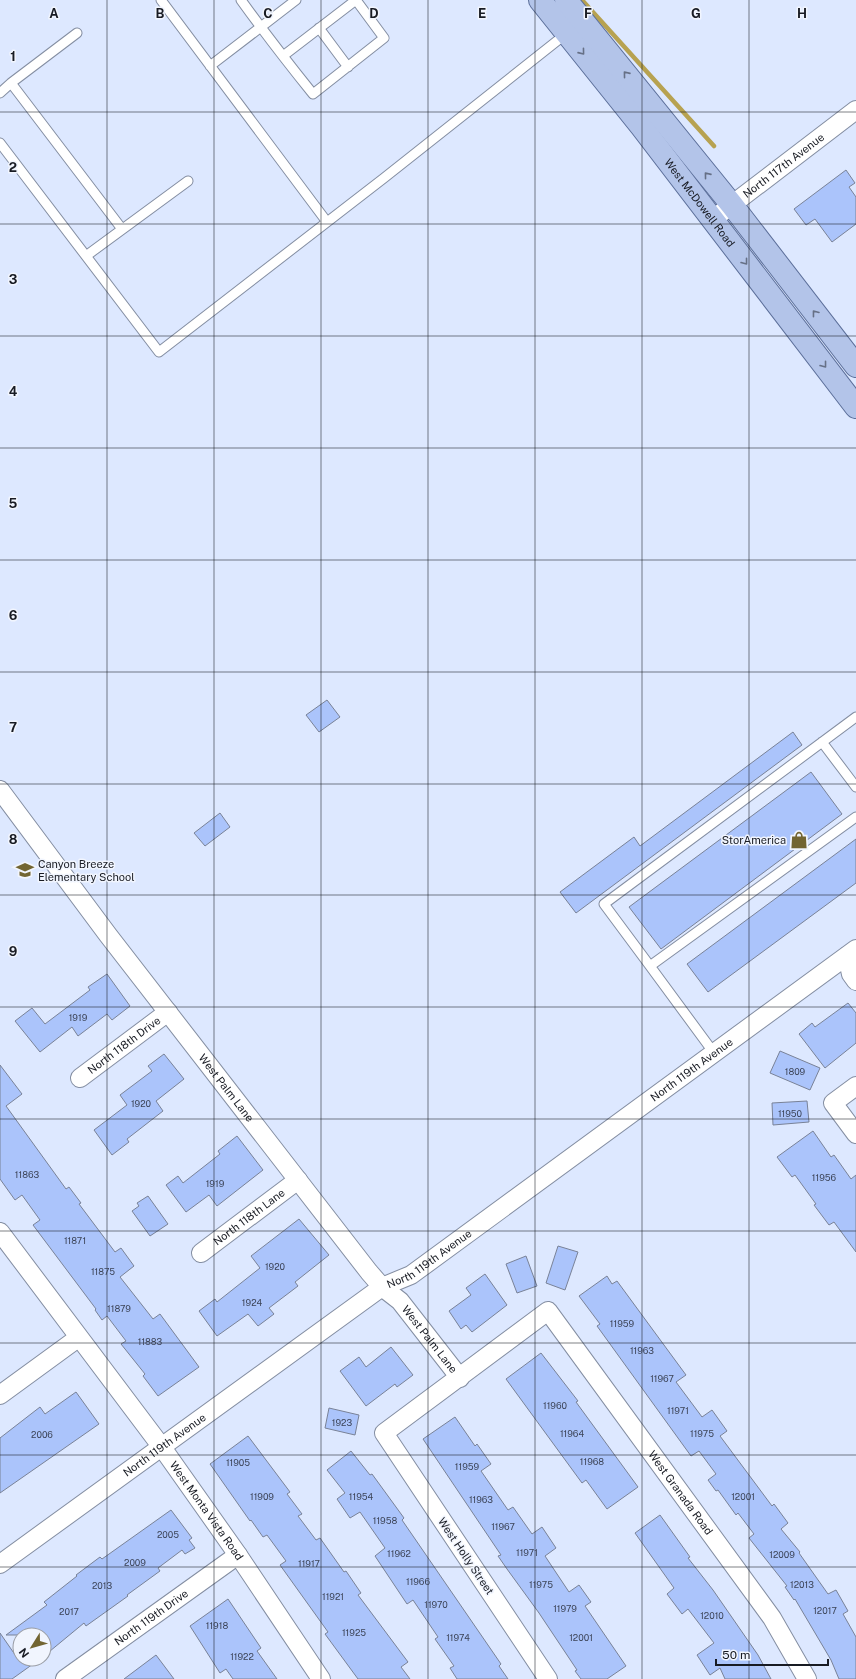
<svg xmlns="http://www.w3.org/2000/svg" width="856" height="1679" viewBox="0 0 856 1679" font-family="'Public Sans',sans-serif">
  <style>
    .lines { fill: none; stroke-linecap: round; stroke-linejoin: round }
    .stream { stroke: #b7a251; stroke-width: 4.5 }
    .building { fill: #abc4fb; stroke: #798297 }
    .lane-casing { stroke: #848ea2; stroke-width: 11 }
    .street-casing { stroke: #848ea2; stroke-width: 20 }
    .primary-casing { stroke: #5c6f9a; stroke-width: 24 }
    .lane { stroke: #fff; stroke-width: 9 }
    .street { stroke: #fff; stroke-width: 18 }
    .primary { stroke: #b3c4e9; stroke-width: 22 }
    .oneway { stroke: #667086 }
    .grid { fill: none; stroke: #181b23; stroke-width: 1; stroke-opacity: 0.55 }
    .labels { text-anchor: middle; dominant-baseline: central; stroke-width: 3; stroke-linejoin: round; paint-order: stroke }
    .number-label { font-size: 9px; fill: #3d4559 }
    .street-label { font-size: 11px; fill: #181b23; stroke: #f1f5fe }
    .poi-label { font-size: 11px; fill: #181b23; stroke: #f1f5fe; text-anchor: end }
    .grid-label { font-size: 13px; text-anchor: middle; font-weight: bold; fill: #181b23; stroke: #f1f5fe; stroke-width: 3; stroke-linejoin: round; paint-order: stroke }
  </style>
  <rect width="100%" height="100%" fill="#dde8ff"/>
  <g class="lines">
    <path class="stream" d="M582,0L714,146"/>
  </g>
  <path class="building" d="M846,170L855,183L849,187L856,197V224L832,242L815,219L806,225L794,209Z
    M327,700L340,717L319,732L306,715Z
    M793,732L802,745L576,913L560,892L634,837L640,846Z
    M811,772L842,814L661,949L629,907Z
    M220,813L230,827L205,846L194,833Z
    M856,839V883L708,992L687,964Z
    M107,974L130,1006L112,1020L107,1014L78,1036L72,1027L40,1052L15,1021L32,1008L45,1024L90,990L88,987Z
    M848,1003L856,1013V1043L825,1068L799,1034L812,1023L815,1027Z
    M780,1051L820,1068L810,1090L770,1073Z
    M164,1054L184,1079L156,1101L163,1111L127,1139L129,1142L112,1155L94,1130L127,1105L120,1095L152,1071L148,1066Z
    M0,1065L22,1094L6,1106L66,1189L69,1187L81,1203L79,1204L115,1252L121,1248L134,1266L120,1277L153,1319L160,1314L199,1367L158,1396L143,1376L145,1374L121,1344L126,1341L107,1316L102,1320L95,1310L96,1309L33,1225L40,1220L22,1195L15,1200L0,1179Z
    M807,1101L809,1122L773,1125L772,1103Z
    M813,1131L831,1157L834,1155L851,1179L856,1175V1252L834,1222L829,1225L814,1205L816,1204L795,1175L792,1177L777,1157Z
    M237,1136L263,1170L217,1206L209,1195L186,1212L166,1185L178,1176L183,1183L220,1154L218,1151Z
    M148,1196L168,1224L150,1236L132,1211L139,1206L137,1203Z
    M299,1219L329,1255L295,1282L298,1286L269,1308L274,1314L258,1326L248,1314L217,1336L199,1311L215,1299L217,1302L260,1268L251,1256Z
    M558,1246L578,1252L565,1290L546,1283Z
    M526,1256L537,1286L517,1293L506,1264Z
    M485,1274L507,1305L472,1332L466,1325L461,1329L449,1311L471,1295L466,1288Z
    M607,1276L612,1284L617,1281L686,1375L676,1382L702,1417L712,1410L727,1431L720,1436L772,1506L774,1504L788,1523L781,1529L800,1552L799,1553L828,1594L836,1590L848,1611L843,1614L856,1637V1679H839L831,1660L795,1599L794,1600L785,1587L787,1586L749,1538L754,1534L738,1513L736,1515L718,1490L716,1491L708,1480L716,1474L699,1451L691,1456L597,1326L600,1324L579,1296Z
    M391,1347L413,1375L397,1387L395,1384L366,1406L340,1371L359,1357L366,1367Z
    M541,1353L578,1401L576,1402L638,1487L607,1509L586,1480L582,1483L506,1379Z
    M76,1392L99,1424L0,1493V1438L40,1407L45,1414Z
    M329,1408L359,1415L355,1435L325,1428Z
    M455,1417L475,1446L477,1444L491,1464L481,1471L508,1510L513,1507L532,1534L542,1527L556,1548L545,1556L569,1592L579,1585L591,1602L585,1606L626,1666L607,1679H581L575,1671L577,1670L539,1613L507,1569L498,1556L501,1555L423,1439Z
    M248,1436L290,1492L287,1494L302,1514L298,1516L316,1540L320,1538L344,1572L346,1571L361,1593L358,1595L408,1662L401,1667L410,1679H358L325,1634L328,1632L280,1565L286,1561L267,1535L263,1537L251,1520L250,1521L210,1464Z
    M351,1451L370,1475L372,1474L404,1518L402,1520L501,1664L499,1666L508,1679H457L450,1668L454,1666L435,1639L438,1637L413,1600L407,1604L375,1556L385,1548L360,1512L350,1518L337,1499L345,1493L327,1470Z
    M171,1510L192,1538L189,1540L195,1548L185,1554L182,1550L158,1568L160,1571L127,1595L128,1596L86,1626L84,1623L44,1656V1635H6L47,1605L44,1602L77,1576L76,1575L100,1557L102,1559Z
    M660,1515L690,1557L688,1558L713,1590L758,1655L771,1679H725L720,1668L710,1675L697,1655L714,1643L688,1609L682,1614L667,1594L674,1588L635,1533Z
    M228,1599L261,1648L257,1651L277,1679H233L226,1669L220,1673L190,1626Z
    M0,1633L18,1659H40L12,1679H0Z
    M156,1655L174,1679H124Z"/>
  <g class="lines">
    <g class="lane-casing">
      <path id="lane" d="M161,0L327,222
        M241,0C264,32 288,63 313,94L384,38L356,0L283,56
        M319,28L348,67
        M210,66L296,0
        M11,83L77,33
        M0,93L11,83L122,229
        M0,143L159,352L384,178L567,33
        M86,256L188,181
        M856,717L604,904L650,966L856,817
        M822,742L856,787
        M650,966L714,1053"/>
    </g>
    <g class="street-casing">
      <g id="street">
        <path id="s1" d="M712,220L856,110"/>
        <path id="s2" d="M0,790L108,935L369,1272L382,1287L400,1301L460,1378"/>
        <path d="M847,956L851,974L856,981"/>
        <path id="s3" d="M80,1078L168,1012"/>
        <path d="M856,1086L833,1103L856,1134"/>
        <path id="s4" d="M0,1232L161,1446L238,1555L321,1679"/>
        <path id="s5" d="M201,1253L298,1180"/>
        <path d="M0,1395L78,1338"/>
        <path id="s6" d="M0,1564L382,1287L411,1275L856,949"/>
        <path id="s7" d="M65,1679L238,1555"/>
        <path id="s8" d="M548,1679L384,1433L548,1311L772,1618L807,1679"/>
      </g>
    </g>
    <g class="primary-casing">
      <g id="primary">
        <path id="s9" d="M540,0L641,126L856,407"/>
        <path d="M566,0L732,205L856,366"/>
      </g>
    </g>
    <use href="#lane" class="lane"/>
    <use href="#street" class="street"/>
    <use href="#primary" class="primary"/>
  </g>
  <defs><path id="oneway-chevron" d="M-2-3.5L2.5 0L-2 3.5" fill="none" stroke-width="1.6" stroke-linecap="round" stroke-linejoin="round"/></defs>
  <g class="oneway">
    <use href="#oneway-chevron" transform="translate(582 52) rotate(51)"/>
    <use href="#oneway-chevron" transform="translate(626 74) rotate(-129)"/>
    <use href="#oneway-chevron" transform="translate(707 175) rotate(-129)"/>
    <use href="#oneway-chevron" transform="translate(745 262) rotate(52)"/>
    <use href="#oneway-chevron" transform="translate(815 313) rotate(-128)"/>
    <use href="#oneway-chevron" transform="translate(824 365) rotate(52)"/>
  </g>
  <path class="grid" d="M107,0V1679M214,0V1679M321,0V1679M428,0V1679M535,0V1679M642,0V1679M749,0V1679M0,112H856M0,224H856M0,336H856M0,448H856M0,560H856M0,672H856M0,784H856M0,895H856M0,1007H856M0,1119H856M0,1231H856M0,1343H856M0,1455H856M0,1567H856"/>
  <defs>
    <g id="shop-bare" transform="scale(1.38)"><path d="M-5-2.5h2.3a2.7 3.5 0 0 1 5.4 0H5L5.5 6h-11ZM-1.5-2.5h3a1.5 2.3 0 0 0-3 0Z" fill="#726532" stroke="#f1f5fe" stroke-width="2.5" paint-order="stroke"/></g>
    <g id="school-bare" transform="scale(1.38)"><path d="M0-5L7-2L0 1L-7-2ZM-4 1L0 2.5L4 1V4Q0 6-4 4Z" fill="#726532" stroke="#f1f5fe" stroke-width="2.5" paint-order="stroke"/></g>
  </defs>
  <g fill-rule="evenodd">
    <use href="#shop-bare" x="799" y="840"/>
    <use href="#school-bare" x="25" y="870"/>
  </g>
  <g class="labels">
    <g class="number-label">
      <text x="78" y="1017">1919</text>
      <text x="795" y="1071">1809</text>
      <text x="141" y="1103">1920</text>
      <text x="790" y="1113">11950</text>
      <text x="27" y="1174">11863</text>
      <text x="824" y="1177">11956</text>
      <text x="215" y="1183">1919</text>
      <text x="75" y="1240">11871</text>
      <text x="275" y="1266">1920</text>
      <text x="103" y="1271">11875</text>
      <text x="252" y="1302">1924</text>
      <text x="119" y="1308">11879</text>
      <text x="622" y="1323">11959</text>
      <text x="150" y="1341">11883</text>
      <text x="642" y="1350">11963</text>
      <text x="662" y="1378">11967</text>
      <text x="555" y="1405">11960</text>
      <text x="678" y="1410">11971</text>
      <text x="342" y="1422">1923</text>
      <text x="572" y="1433">11964</text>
      <text x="702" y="1433">11975</text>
      <text x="42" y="1434">2006</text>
      <text x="592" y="1461">11968</text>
      <text x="238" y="1462">11905</text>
      <text x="467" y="1466">11959</text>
      <text x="262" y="1496">11909</text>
      <text x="361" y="1496">11954</text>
      <text x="743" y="1496">12001</text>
      <text x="481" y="1499">11963</text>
      <text x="385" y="1520">11958</text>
      <text x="503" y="1526">11967</text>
      <text x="168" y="1534">2005</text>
      <text x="527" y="1552">11971</text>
      <text x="399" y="1553">11962</text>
      <text x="782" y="1554">12009</text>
      <text x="135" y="1562">2009</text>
      <text x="309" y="1563">11917</text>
      <text x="418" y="1581">11966</text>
      <text x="541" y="1584">11975</text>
      <text x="802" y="1584">12013</text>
      <text x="102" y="1585">2013</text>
      <text x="333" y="1596">11921</text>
      <text x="436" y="1604">11970</text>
      <text x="565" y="1608">11979</text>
      <text x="825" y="1610">12017</text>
      <text x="69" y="1611">2017</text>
      <text x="712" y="1615">12010</text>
      <text x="217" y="1625">11918</text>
      <text x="354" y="1632">11925</text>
      <text x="458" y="1637">11974</text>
      <text x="581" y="1637">12001</text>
      <text x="242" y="1656">11922</text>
    </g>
    <g class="street-label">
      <text stroke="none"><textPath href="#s1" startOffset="90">North 117th Avenue</textPath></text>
      <text stroke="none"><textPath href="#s9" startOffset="258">West McDowell Road</textPath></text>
      <text stroke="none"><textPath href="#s3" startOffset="55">North 118th Drive</textPath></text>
      <text stroke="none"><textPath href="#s6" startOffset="851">North 119th Avenue</textPath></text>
      <text stroke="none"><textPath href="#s2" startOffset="374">West Palm Lane</textPath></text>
      <text stroke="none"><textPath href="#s5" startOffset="60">North 118th Lane</textPath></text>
      <text stroke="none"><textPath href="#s6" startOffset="527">North 119th Avenue</textPath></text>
      <text stroke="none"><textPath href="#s2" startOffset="698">West Palm Lane</textPath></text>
      <text stroke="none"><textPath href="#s6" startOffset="203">North 119th Avenue</textPath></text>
      <text stroke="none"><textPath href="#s8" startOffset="725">West Granada Road</textPath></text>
      <text stroke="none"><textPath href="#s4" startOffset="347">West Monta Vista Road</textPath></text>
      <text transform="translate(466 1556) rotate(56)">West Holly Street</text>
      <text stroke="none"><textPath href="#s7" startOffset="106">North 119th Drive</textPath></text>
    </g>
    <g class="poi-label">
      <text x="786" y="840">StorAmerica</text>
      <text x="38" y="864" text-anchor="start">Canyon Breeze<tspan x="38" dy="13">Elementary School</tspan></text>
    </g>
  </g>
  <g class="grid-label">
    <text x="54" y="18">A</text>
    <text x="160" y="18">B</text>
    <text x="268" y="18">C</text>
    <text x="374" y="18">D</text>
    <text x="482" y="18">E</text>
    <text x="588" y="18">F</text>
    <text x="696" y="18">G</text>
    <text x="802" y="18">H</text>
    <text x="13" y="61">1</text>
    <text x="13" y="172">2</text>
    <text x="13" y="284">3</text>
    <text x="13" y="396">4</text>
    <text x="13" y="508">5</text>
    <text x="13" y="620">6</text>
    <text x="13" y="732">7</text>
    <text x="13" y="844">8</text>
    <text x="13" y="956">9</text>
  </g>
  <g transform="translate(32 1647) rotate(233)"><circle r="19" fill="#f1f5fe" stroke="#9a9ea6"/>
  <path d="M0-3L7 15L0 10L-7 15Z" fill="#726532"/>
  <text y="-6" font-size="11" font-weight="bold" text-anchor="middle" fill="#181b23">N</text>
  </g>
  <path d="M716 1659v6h112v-6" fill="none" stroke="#181b23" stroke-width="2"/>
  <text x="722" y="1659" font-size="12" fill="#181b23" stroke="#f1f5fe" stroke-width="3" paint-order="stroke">50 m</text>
</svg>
